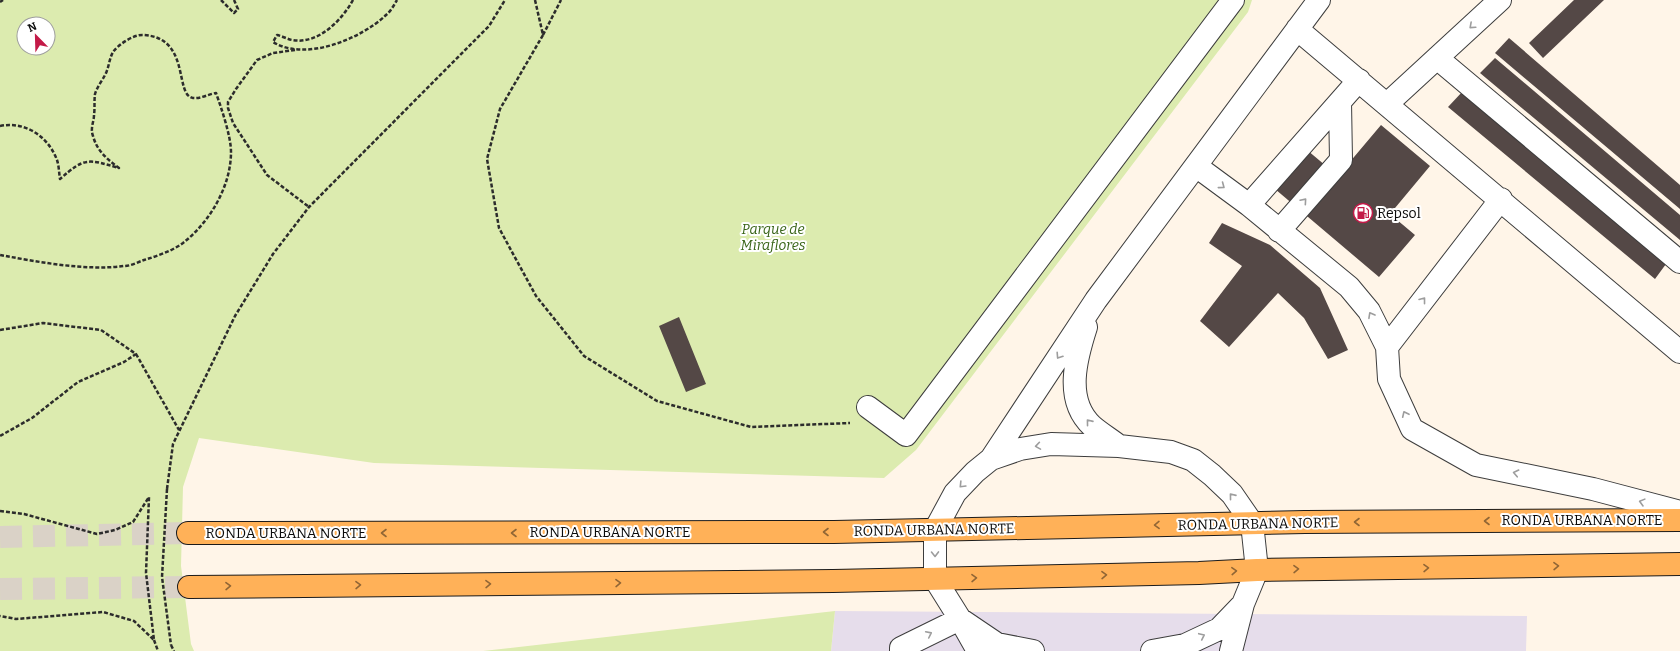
<svg xmlns="http://www.w3.org/2000/svg" width="1680" height="651" viewBox="0 0 1680 651" font-family="Bitter,serif">
  <style>
    .industrial { fill: #e6ddeb }
    .green { fill: #dcebaf; fill-rule: evenodd }
    .building { fill: #544846 }
    .lines { fill: none; stroke-linecap: round; stroke-linejoin: round }
    .major-tunnel { stroke: #dad2c7; stroke-width: 22; stroke-dasharray: 22 11; stroke-linecap: butt }
    .minor-casing { stroke: #3d3d3d; stroke-width: 24 }
    .major-casing { stroke: #1b1b1b; stroke-width: 24 }
    .path { stroke: #2c2c2c; stroke-width: 2.5; stroke-dasharray: 4 2; stroke-linecap: butt }
    .minor { stroke: #fff; stroke-width: 22 }
    .major { stroke: #ffb158; stroke-width: 22 }
    .path-bridge { stroke: #2c2c2c; stroke-width: 2.5; stroke-dasharray: 4 2; stroke-linecap: butt }
    .oneway { stroke: #9d9d9d }
    .oneway2 { stroke: #916635 }
    .labels { text-anchor: middle; dominant-baseline: central; stroke-width: 4; stroke-linejoin: round; paint-order: stroke }
    .poi-label { font-size: 14px; fill: #0a0a0a; stroke: #fff; text-anchor: start }
    .park-label { font-size: 14px; font-style: italic; fill: #396518; stroke: #fff }
    .street-label { font-size: 14px; fill: #0a0a0a; stroke: #fff }
  </style>
  <rect width="100%" height="100%" fill="#fff5e8"/>
  <path class="industrial" d="M835,611L1527,616L1526,651H831Z"/>
  <path class="green" d="M0,0H1252L1248,12L916,450L884,478L374,463L199,438L183,487L181,566L191,644L194,651H0ZM24,24H48V48H24Z
    M835,611L831,651H483Z"/>
  <path class="building" d="M1574,0H1604L1543,58L1529,43Z
    M1509,38L1680,185V209L1495,53Z
    M1495,58L1680,215V240L1480,73Z
    M1463,91L1666,264L1655,279L1448,107Z
    M1381,125L1430,166L1390,214L1415,235L1379,277L1275,189L1307,150L1338,176Z
    M1222,223L1270,245L1320,288L1348,350L1328,359L1304,318L1278,293L1229,347L1200,321L1242,266L1209,243Z
    M679,317L706,384L686,392L659,326Z"/>
  <g class="lines">
    <path class="major-tunnel" d="M0,537L188,533
      M0,589L189,587"/>
    <g class="minor-casing">
      <path id="minor" d="M1297,29L1680,352
        M1437,58L1680,262
        M1387,104L1500,0
        M1196,166L1249,205L1349,287L1369,311L1387,347
        M1501,199L1387,347L1389,379L1412,429L1476,465L1593,489L1680,512
        M1249,205L1359,80
        M1279,231L1341,160L1340,102
        M1086,327C1076,358 1064,400 1092,426C1100,433 1110,439 1119,446
        M868,407L906,435L1233,0
        M991,459L1020,449L1051,444L1119,446L1171,452L1193,460L1212,475L1232,494L1252,523L1257,570L1243,604L1219,629L1185,645L1152,651
        M901,651V648L960,619L978,651
        M1033,651L997,644L960,619L935,579V530L955,493L975,472L991,459L1096,300L1319,0
        M1231,651L1243,604"/>
    </g>
    <g class="major-casing">
      <path id="major" d="M188,533L834,532L1305,522L1680,520
        M189,587L833,581L1199,573L1257,570L1680,564"/>
    </g>
    <path class="path" d="M221,0L234,13L238,9L234,0
      M353,0C342,20 318,45 292,40C287,39 282,36 277,35L273,42C305,62 361,39 386,15C391,11 394,5 397,0
      M535,0L543,35L500,109L487,159L499,228L536,296L584,356L657,401L751,427L850,423
      M0,2L3,0
      M543,35L561,0
      M295,50L273,53L257,60L236,89L228,102V108L233,123L267,175L309,207
      M0,126C25,121 48,136 57,160C59,166 59,173 60,179C85,157 88,159 119,168C107,159 97,151 93,136C90,128 94,122 94,115C95,108 94,101 95,94C97,87 102,81 105,75C109,68 109,59 113,52C119,44 134,34 144,35C191,38 174,95 193,98C200,99 209,94 216,93C221,107 231,136 231,152C231,186 210,222 183,243C172,251 157,256 144,260C138,262 131,266 124,266C85,271 39,262 0,255
      M0,330L43,323L101,330L136,354L124,362L78,382L32,418L0,436
      M136,354L179,430
      M167,489L173,444L235,316L273,254L309,207L489,26L505,0
      M0,511L24,514L97,534L115,530L133,522L149,497L146,573L154,640L134,621L103,612L16,619L0,616
      M154,640L158,651
      M171,645L174,651"/>
    <use href="#minor" class="minor"/>
    <use href="#major" class="major"/>
    <path class="path-bridge" d="M167,489L162,577L171,645"/>
  </g>
  <defs><path id="oneway-chevron" d="M-2-3.5L2.5 0L-2 3.5" fill="none" stroke-width="1.6" stroke-linecap="round" stroke-linejoin="round"/></defs>
  <g class="oneway">
    <use href="#oneway-chevron" transform="translate(1472 26) rotate(138)"/>
    <use href="#oneway-chevron" transform="translate(1222 186) rotate(37)"/>
    <use href="#oneway-chevron" transform="translate(1304 201) rotate(-49)"/>
    <use href="#oneway-chevron" transform="translate(1423 300) rotate(-52)"/>
    <use href="#oneway-chevron" transform="translate(1371 315) rotate(-119)"/>
    <use href="#oneway-chevron" transform="translate(1059 356) rotate(123)"/>
    <use href="#oneway-chevron" transform="translate(1405 414) rotate(-115)"/>
    <use href="#oneway-chevron" transform="translate(1089 422) rotate(-129)"/>
    <use href="#oneway-chevron" transform="translate(1038 446) rotate(171)"/>
    <use href="#oneway-chevron" transform="translate(1516 473) rotate(-168)"/>
    <use href="#oneway-chevron" transform="translate(962 485) rotate(134)"/>
    <use href="#oneway-chevron" transform="translate(1232 496) rotate(-129)"/>
    <use href="#oneway-chevron" transform="translate(1642 502) rotate(-165)"/>
    <use href="#oneway-chevron" transform="translate(935 554) rotate(89)"/>
    <use href="#oneway-chevron" transform="translate(929 634) rotate(-26)"/>
    <use href="#oneway-chevron" transform="translate(1202 636) rotate(-25)"/>
  </g>
  <g class="oneway2">
    <use href="#oneway-chevron" transform="translate(1487 521) rotate(180)"/>
    <use href="#oneway-chevron" transform="translate(1357 522) rotate(180)"/>
    <use href="#oneway-chevron" transform="translate(1157 525) rotate(179)"/>
    <use href="#oneway-chevron" transform="translate(826 532) rotate(180)"/>
    <use href="#oneway-chevron" transform="translate(384 533) rotate(180)"/>
    <use href="#oneway-chevron" transform="translate(514 533) rotate(180)"/>
    <use href="#oneway-chevron" transform="translate(1556 566) rotate(-1)"/>
    <use href="#oneway-chevron" transform="translate(1426 568) rotate(-1)"/>
    <use href="#oneway-chevron" transform="translate(1296 569) rotate(-1)"/>
    <use href="#oneway-chevron" transform="translate(1234 571) rotate(-3)"/>
    <use href="#oneway-chevron" transform="translate(1104 575) rotate(-1)"/>
    <use href="#oneway-chevron" transform="translate(974 578) rotate(-1)"/>
    <use href="#oneway-chevron" transform="translate(618 583) rotate(-1)"/>
    <use href="#oneway-chevron" transform="translate(488 584) rotate(-1)"/>
    <use href="#oneway-chevron" transform="translate(358 585) rotate(-1)"/>
    <use href="#oneway-chevron" transform="translate(228 586) rotate(-1)"/>
  </g>
  <defs>
    <g id="fuel-ring" transform="scale(1)"><circle r="9.5" fill="#fff" stroke="#c31a48" stroke-width="1.5"/><path d="M-5.5-6h7V0h2V4h1.3V-2.5L3-4.5l.8-.8L6-3V5H2.5V1h-1V6h-7ZM-4.2-4.7v3.2H.2V-4.7Z" fill="#c31a48"/></g>
  </defs>
  <g fill-rule="evenodd">
    <use href="#fuel-ring" x="1363" y="213"/>
  </g>
  <g class="labels">
    <g class="poi-label">
      <text x="1377" y="213">Repsol</text>
    </g>
    <g class="park-label">
      <text x="773" y="229">Parque de<tspan x="773" dy="16">Miraflores</tspan></text>
    </g>
    <g class="street-label">
      <text x="1582" y="520">RONDA URBANA NORTE</text>
      <text transform="translate(1258 524) rotate(-1)">RONDA URBANA NORTE</text>
      <text transform="translate(934 530) rotate(-1)">RONDA URBANA NORTE</text>
      <text x="610" y="532">RONDA URBANA NORTE</text>
      <text x="286" y="533">RONDA URBANA NORTE</text>
    </g>
  </g>
  <g transform="translate(36 36) rotate(337)"><circle r="19" fill="#ffffff" stroke="#9d9d9d"/>
  <path d="M0-3L7 15L0 10L-7 15Z" fill="#c31a48"/>
  <text y="-6" font-size="11" font-weight="bold" text-anchor="middle" fill="#0a0a0a">N</text>
  </g>
</svg>
